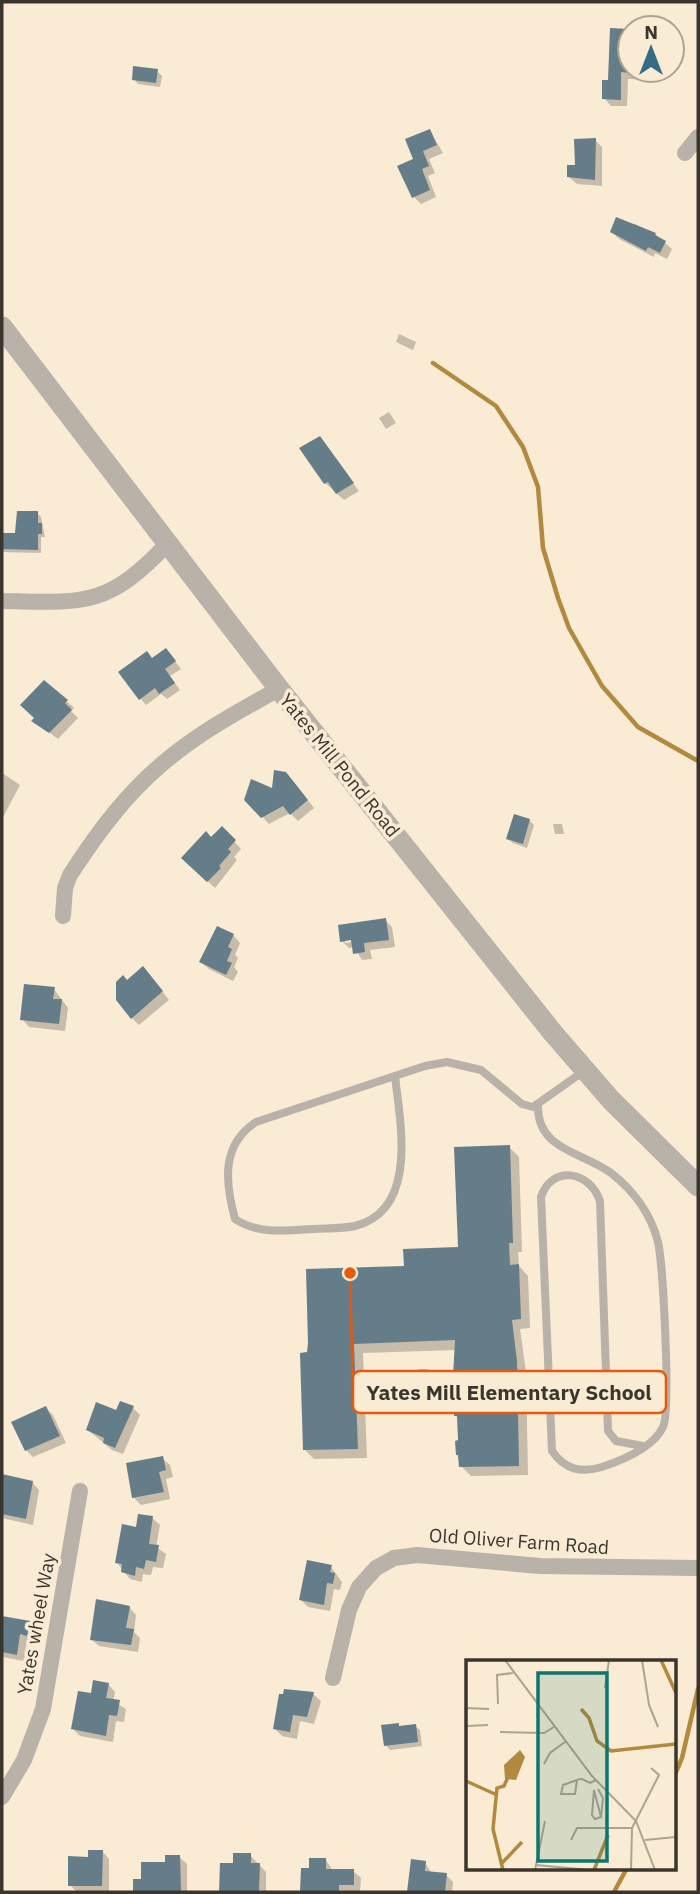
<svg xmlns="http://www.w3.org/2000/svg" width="700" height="1894" viewBox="0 0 700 1894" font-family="'IBM Plex Sans',sans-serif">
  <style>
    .shadow { fill: #0003; fill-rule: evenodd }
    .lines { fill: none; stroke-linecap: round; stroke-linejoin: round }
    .stream { stroke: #b1893f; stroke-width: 4.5 }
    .building { fill: #647d89 }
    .service { stroke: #b8b2a8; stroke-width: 8 }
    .minor { stroke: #b8b2a8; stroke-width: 16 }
    .tertiary { stroke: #b8b2a8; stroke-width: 21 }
    .labels { text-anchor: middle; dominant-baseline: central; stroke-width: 7; stroke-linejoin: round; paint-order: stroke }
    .street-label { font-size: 19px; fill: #3b362d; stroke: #f9ebd4 }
    .inset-river { fill: none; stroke: #b1893f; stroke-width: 3.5 }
    .inset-road { fill: none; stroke: #ada391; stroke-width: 2 }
    .view { fill: #0f766e; fill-opacity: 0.15; stroke: #0f766e; stroke-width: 3.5 }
    .inset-edge { fill: none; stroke: #3b362d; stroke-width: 3.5 }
    .leader { fill: none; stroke: #e8590c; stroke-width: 2.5 }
    .callout-dot { fill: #e8590c; stroke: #f9ebd4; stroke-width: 2.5 }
    .callout { fill: #f9ebd4; stroke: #e8590c; stroke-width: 2.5 }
    .callout-label { font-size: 21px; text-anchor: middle; font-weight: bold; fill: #3b362d }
  </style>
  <rect width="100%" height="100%" fill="#f9ebd4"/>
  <path class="shadow" d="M630,31V70H657V80L628,79L627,106H611L604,98Z
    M157,71L162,76L160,87L138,84L134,79Z
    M430,131L443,153L429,159L435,173L428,176L436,197L421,204L414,197L416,160Z
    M595,140L602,147V186L577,184L569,177Z
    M635,224L655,234L672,249L667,259L655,253L654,257L619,239L612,232Z
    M399,334L416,342L413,350L396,342Z
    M389,412L396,423L386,429L379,418Z
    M319,438L359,491L344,500L325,483Z
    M37,513L41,517L45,537H41V553L2,552V535H16Z
    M172,657L181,669L170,676L180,690L167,699L161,694L146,705L140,698L153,659Z
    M57,692L74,708L71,711L78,718L58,739L34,721Z
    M2,773L20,785L2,819Z
    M293,781L314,808L298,821L290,813L269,824L246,799Z
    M529,820L534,825L527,848L513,843L508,839Z
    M553,824H562L564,834H555Z
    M222,828L241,849L234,857L237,860L215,888L183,858Z
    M385,920L392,927L395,947L370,950L372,959L362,960L354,947L349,948L342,941ZM345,939L360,941L345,943Z
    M233,935L240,943L235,955L238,958L234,967L238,972L233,981L209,969L201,962Z
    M150,976L169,1000L139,1025L132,1018L128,982Z
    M54,989L68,1008L65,1031L29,1027L22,1019Z
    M509,1147L519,1157L522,1252H518L519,1266L528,1276L530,1328L520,1329L526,1372L528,1475L471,1476L461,1466L457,1454L460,1442L459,1419L456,1416V1350L363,1353L367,1458L314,1459L304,1449L308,1354L405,1268L459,1249Z
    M418,1369H428L431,1382H420Z
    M46,1408L53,1415L66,1443L33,1457L26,1450Z
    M133,1408L140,1415L123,1454L112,1450L88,1430L117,1413Z
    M162,1458L170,1465L173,1477L166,1479L170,1499L141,1505L133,1497Z
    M2,1476L32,1482L39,1490L33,1525L2,1518Z
    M152,1518L160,1525L156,1547L166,1554L163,1568L153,1567L151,1575L143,1574L142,1582L130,1579L117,1563L137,1529Z
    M331,1567L342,1582L340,1590L334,1589L330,1611L308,1607L301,1600Z
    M129,1607L136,1615L134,1632L140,1638L138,1652L99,1646L91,1639Z
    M2,1618L29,1623L36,1630L34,1642L27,1640L24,1661L2,1657Z
    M108,1684L115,1692L113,1701L126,1709L124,1722L116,1721L113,1742L80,1736L73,1729L92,1695Z
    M313,1694L321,1701L314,1724L300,1721L297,1739L282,1736L275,1729Z
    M415,1726L420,1730L422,1746L390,1750L386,1745Z
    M102,1851L109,1859V1892H77L70,1885Z
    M250,1855L266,1872V1892H221L222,1865H235Z
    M179,1857L187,1864V1892H135L134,1881L143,1880Z
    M326,1860L333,1871H353L361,1878L360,1891L302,1892V1869H311Z
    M413,1861L425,1863L432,1873L446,1875L453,1882L452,1892H409Z"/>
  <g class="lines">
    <path class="stream" d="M433,363L496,406L523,447L538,487L543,548L558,598L569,628L602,686L638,727L698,761
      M674,1777L682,1758L698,1689
      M614,1892L627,1868"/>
  </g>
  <path class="building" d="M610,28L630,29V73L621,72V100L602,99V80H608Z
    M133,66L158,69L156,83L132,80Z
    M430,129L437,145L423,151L429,166L422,169L430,190L412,198L397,166L413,159L405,139Z
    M596,138L595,180L567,177V165H575L574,139Z
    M616,217L656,233L655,235L666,241L660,253L648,247L646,251L610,232Z
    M320,436L354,483L336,494L328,482L324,484L299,448Z
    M17,511H38V523H42V534H38V550L2,549V533H15Z
    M166,648L176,661L165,669L175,683L159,694L155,688L139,700L118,672L147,651L152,658Z
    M44,680L68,700L65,703L72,710L49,733L31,721L34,718L20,705Z
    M274,770L286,772L308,800L290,815L283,806L261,818L244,800L251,779L272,788Z
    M514,814L530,819L523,844L506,839Z
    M222,826L236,840L228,849L231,852L219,866L221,868L207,882L181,858L206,831L211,837Z
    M386,918L389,940L364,943L365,952L353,954L351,940L340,942L338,925Z
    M217,926L234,934L228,947L232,949L227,961L232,963L226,975L199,962Z
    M143,966L163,991L131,1019L116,1000V982L123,975L127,980Z
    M24,984L55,987L53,999H62L59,1024L20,1020Z
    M510,1145L513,1243H509L510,1265L519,1264L521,1319L512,1320L517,1361L519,1466L459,1467L458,1455H456L455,1441L458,1440L457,1416H454L456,1377H453L455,1340L354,1344L358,1449L303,1450L300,1353L307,1352L308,1343L306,1269L404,1266L403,1249L458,1247L454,1147Z
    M120,1401L134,1406L115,1448L103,1443L104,1438L86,1430L96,1402L116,1410Z
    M46,1406L60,1436L25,1451L11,1422Z
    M163,1456L166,1470L159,1472L164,1492L132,1498L126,1463Z
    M2,1474L33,1481L26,1519L2,1514Z
    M138,1514L153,1516L149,1544L159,1545L156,1562L146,1560L144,1569L136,1567L135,1576L121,1572L122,1564L115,1563L122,1524L136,1527Z
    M307,1560L332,1565L330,1572L335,1573L333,1584L327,1583L324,1605L299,1600Z
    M96,1599L130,1606L126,1628L134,1629L131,1645L90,1640Z
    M2,1616L30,1621L27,1636L20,1634L17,1655L2,1652Z
    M93,1680L109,1683L106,1698L120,1700L117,1716L109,1715L106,1736L71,1729L78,1691L91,1693Z
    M284,1689L314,1692L307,1717L293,1715L290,1732L273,1729L279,1694H283Z
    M399,1723V1726L416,1724L418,1742L384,1746L381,1725Z
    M88,1850H103L102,1886H68V1856L88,1857Z
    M233,1853H251V1863H260L259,1891L219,1892L220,1863H233Z
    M165,1855H180L181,1892H133V1879H141V1862H165Z
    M309,1858H326V1869H354V1885H339V1892H300L301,1868H309Z
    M411,1859L426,1861L425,1871L447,1873L445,1892H407Z"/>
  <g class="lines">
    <path class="service" d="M395,1076C400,1122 419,1210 355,1226C341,1229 326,1228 312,1229C285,1231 257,1234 235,1219C225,1182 221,1145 256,1122L425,1066L447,1062L481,1070L522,1104L533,1107L584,1071
      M538,1106C537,1150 583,1152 611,1173C633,1190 651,1214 658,1242C663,1263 671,1411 663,1427C653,1448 623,1460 602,1467C581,1473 565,1470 552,1451L541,1197C552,1164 590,1171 600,1201L608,1431L616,1441L643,1446"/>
    <path class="minor" d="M685,153L698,137
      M2,601C84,603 108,607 167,544
      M63,916L65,888L70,875C134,776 177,744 279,689
      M333,1678L349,1610L359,1587L376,1568L394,1558L417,1555L540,1566L698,1568
      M2,1797L24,1760L43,1709L80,1491"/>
    <path class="tertiary" d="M2,327L279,689L553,1033L611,1100L698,1186"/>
  </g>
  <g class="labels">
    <g class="street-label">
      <text transform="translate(340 765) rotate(51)">Yates Mill Pond Road</text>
      <text transform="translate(519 1541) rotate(4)">Old Oliver Farm Road</text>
      <text transform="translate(36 1624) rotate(-80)">Yates wheel Way</text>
    </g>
  </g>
  <g transform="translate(466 1660)">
    <rect width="210" height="210" fill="#f9ebd4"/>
    <path d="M54,90L59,97L50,120L39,119L38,105Z" fill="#b1893f"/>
    <path class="inset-river" d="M195,0L210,33M115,49L123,58L131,81L145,91L210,84M0,121L31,135M36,203L56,182M37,210L27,169L31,128L38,126L42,117M128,210L142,175"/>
    <path class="inset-road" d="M39,0L126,116L170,161L189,210M111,0H134M176,0L183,45L192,67M139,28L143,0M32,44L31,15L47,13M0,48L23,49M0,66L22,65M34,72L78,73L88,67M78,104L84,93L99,82M111,120L109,134H95L97,125L111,120L114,119H116L124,123L130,120M132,129L137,138L135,157M128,130L135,157L129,159L126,155ZM105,180L111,168H166M179,180L210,177M70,205L124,210M69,210L79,161M165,210L166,168L193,115L185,108"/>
    <path class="view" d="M72,13H141V201H72Z"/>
    <rect width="210" height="210" class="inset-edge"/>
  </g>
  <path class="leader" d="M350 1273L353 1392"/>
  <circle class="callout-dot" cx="350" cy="1273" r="7"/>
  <rect class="callout" x="353" y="1371" width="313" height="42" rx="7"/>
  <g class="callout-label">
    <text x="509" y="1400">Yates Mill Elementary School</text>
  </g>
  <rect width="700" height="1894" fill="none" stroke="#3b362d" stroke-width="7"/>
  <g transform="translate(651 49)"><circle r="33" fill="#f9ebd4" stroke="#ada391" stroke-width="2"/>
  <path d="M0-5L12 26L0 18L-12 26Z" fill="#326d85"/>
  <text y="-10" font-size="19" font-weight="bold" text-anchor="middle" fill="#3b362d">N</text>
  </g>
</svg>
